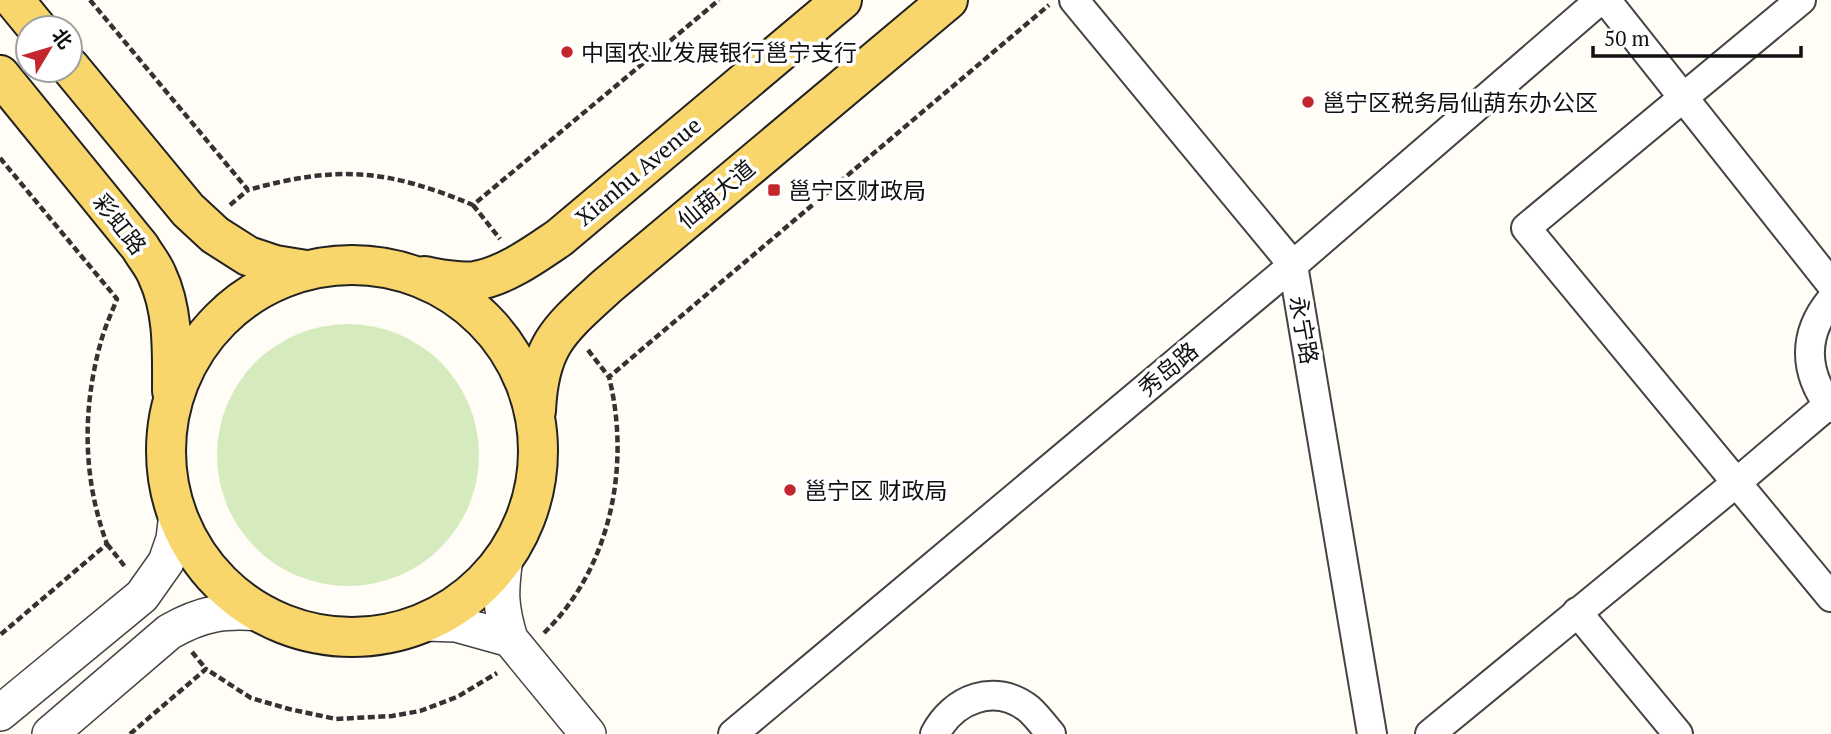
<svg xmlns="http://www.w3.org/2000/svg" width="1831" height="734" viewBox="0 0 1831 734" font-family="'PT Serif','Noto Sans SC',serif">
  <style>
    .green { fill: #d5ebbd }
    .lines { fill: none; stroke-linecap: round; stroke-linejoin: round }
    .minor-casing { stroke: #444; stroke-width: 32 }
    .tertiary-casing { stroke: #444; stroke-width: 38 }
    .primary-casing { stroke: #222; stroke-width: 42 }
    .path { stroke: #333; stroke-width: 4.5; stroke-dasharray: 7 3.5; stroke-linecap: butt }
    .minor { stroke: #fff; stroke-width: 28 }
    .tertiary { stroke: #fff; stroke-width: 35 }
    .primary { stroke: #f9d66b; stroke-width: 38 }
    .poi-dot { fill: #c4262e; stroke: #fff; stroke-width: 2.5 }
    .labels { text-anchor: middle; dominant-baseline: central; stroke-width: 7; stroke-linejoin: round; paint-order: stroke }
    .poi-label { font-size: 23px; fill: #111; stroke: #fff; text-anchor: start }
    .street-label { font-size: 23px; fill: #111; stroke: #fff }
  </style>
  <rect width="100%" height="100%" fill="#fffdf5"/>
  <path class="green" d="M217 455a131 131 0 1 1 262 0a131 131 0 1 1-262 0Z"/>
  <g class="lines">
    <g class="minor-casing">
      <path id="minor" d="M1074,0L1293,265L1372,734
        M1606,0L1831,284
        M1801,0L1526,228L1831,597
        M1831,300C1802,335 1804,373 1831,408
        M1577,612L1678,734
        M733,734L1293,265L1600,0
        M935,734C953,699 995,682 1029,709C1037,716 1044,726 1051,734
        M1430,734L1736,483L1828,405"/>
    </g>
    <g class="tertiary-casing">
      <path id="tertiary" d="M425,623L456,624L510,639C500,606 500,592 505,558
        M510,639L588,734
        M0,713L142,596L166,562L174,539L177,513
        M50,734L169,632C202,613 224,610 261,613"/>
    </g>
    <g class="primary-casing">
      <path id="primary" d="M14,0L37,28
        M70,67L188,210L215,235L248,256L275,265L306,270
        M0,75L140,247C145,256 153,265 157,275C174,311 172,353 172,391
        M166 451a186 186 0 1 1 372 0a186 186 0 1 1-372 0Z
        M424,276C441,279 458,283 475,281C505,276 534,255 559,238L842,0
        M536,411C539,344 560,329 607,286L948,0"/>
    </g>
    <path class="path" d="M90,0L248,190C338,165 387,169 473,205L719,0
      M0,158L117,299C111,314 104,329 100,345C82,412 83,479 107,544L0,635
      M230,205L248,190
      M473,205L500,239
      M588,350L609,377
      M107,544L126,568
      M544,633C611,568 631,465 609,377L1049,5
      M192,652L206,669
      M130,734L206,669L251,698L289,709L336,719L392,716L420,711L457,697L497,673"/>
    <use href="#minor" class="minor"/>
    <use href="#tertiary" class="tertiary"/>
    <use href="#primary" class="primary"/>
  </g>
  <g class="poi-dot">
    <circle cx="567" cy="52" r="7"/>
    <circle cx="1308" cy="102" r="7"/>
    <rect x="767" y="183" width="14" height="14" rx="3.5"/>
    <circle cx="790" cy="490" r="7"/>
  </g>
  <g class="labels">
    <g class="poi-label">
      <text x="581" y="52">中国农业发展银行邕宁支行</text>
      <text x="1322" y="102">邕宁区税务局仙葫东办公区</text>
      <text x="788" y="190">邕宁区财政局</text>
      <text x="804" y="490">邕宁区 财政局</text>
    </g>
    <g class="street-label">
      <text transform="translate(638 171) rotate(-40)">Xianhu Avenue</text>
      <text transform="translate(716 194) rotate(-40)">仙葫大道</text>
      <text transform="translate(120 224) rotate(52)">彩虹路</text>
      <text transform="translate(1304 330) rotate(80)">永宁路</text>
      <text transform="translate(1168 369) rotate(-40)">秀岛路</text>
    </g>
  </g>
  <g transform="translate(49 49) rotate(52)"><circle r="33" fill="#ffffff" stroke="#a0a0a0" stroke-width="2"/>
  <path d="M0-5L12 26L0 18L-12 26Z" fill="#c4262e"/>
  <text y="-10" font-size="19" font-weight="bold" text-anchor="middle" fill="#111111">北</text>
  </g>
  <path d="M1593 46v10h208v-10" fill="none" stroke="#111111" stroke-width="3.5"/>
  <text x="1604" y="46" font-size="21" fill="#111111" stroke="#ffffff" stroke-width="5" paint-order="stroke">50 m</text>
</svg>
